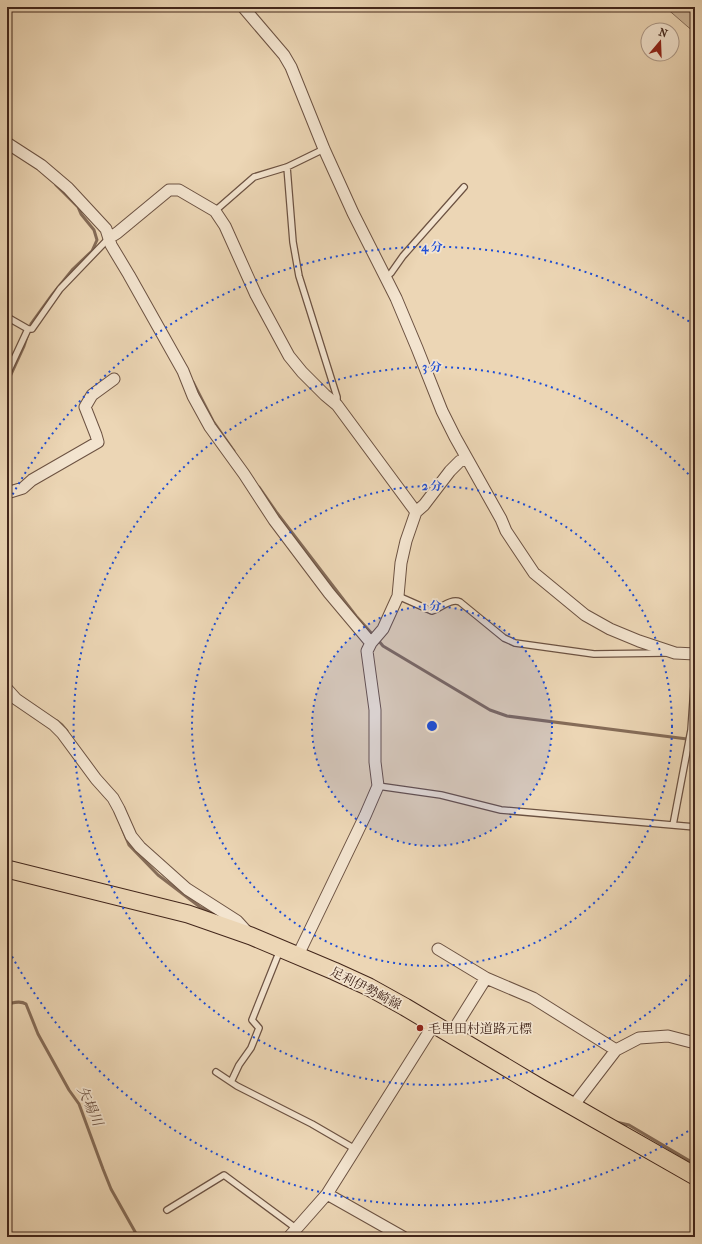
<svg xmlns="http://www.w3.org/2000/svg" width="702" height="1244" viewBox="0 0 702 1244" font-family="'IM FELL French Canon','Noto Serif JP',serif">
  <style>
    .green { fill: #cfb89b; stroke: #886f5b }
    .lines { fill: none; stroke-linecap: round; stroke-linejoin: round }
    .stream { stroke: #856c58; stroke-width: 3 }
    .lane-casing { stroke: #6c5242; stroke-width: 8 }
    .street-casing { stroke: #6c5242; stroke-width: 13 }
    .primary-casing { stroke: #42261b; stroke-width: 19 }
    .lane { stroke: #f3e4cf; stroke-width: 5.5 }
    .street { stroke: #f3e4cf; stroke-width: 11 }
    .primary { stroke: #ecd6b5; stroke-width: 17 }
    .ring { fill: none; stroke: #1d4ed8; stroke-width: 2; stroke-dasharray: 2 4 }
    .poi-dot { fill: #8f2418; stroke: #f3e4cf; stroke-width: 1.5 }
    .labels { text-anchor: middle; dominant-baseline: central; stroke-width: 3.5; stroke-linejoin: round; paint-order: stroke }
    .street-label { font-size: 13px; fill: #42261b; stroke: #f3e4cf }
    .poi-label { font-size: 13px; fill: #42261b; stroke: #f3e4cf; text-anchor: start }
    .water-label { font-size: 14px; font-style: italic; fill: #64493a; stroke: #f3e4cf }
    .centre { fill: #1d4ed8; stroke: #f3e4cf; stroke-width: 2 }
    .ring-label { font-size: 12px; text-anchor: middle; font-weight: bold; fill: #1d4ed8; stroke: #f3e4cf; stroke-width: 3.5; stroke-linejoin: round; paint-order: stroke }
  </style>
  <rect width="100%" height="100%" fill="#ecd6b5"/>
  <filter id="stains"><feTurbulence type="fractalNoise" baseFrequency=".005" numOctaves="4"/><feColorMatrix values="0 0 0 0 .2 0 0 0 0 .09 0 0 0 0 .02 0 0 0 .5 -.17"/></filter>
  <radialGradient id="worn" r=".72"><stop offset=".6" stop-color="#630" stop-opacity="0"/><stop offset="1" stop-color="#630" stop-opacity=".3"/></radialGradient>
  <path class="green" d="M665,7H695V33Z"/>
  <g class="lines">
    <path class="stream" d="M193,382L213,421L234,451
      M7,383L24,346L31,324L52,295L73,269L92,251L97,240L94,230L81,214L78,207L56,185
      M259,487L277,513L356,616L374,636
      M378,640L383,646L490,710L507,716L695,740
      M57,721L62,725L67,731
      M122,828L129,845L158,875L200,907L218,915
      M7,1004C13,1003 20,1000 26,1004L38,1034L69,1090L79,1104L103,1169L111,1189L138,1237
      M616,1122L629,1125L695,1164"/>
    <g class="lane-casing">
      <path id="lane" d="M287,167L293,242L299,276L337,397V405
        M215,211L254,177L287,167L324,149
        M385,278L391,273L403,256L464,187
        M7,317L28,329
        M7,374L28,329H32L60,289L109,238
        M398,596L432,611C441,608 451,598 460,602L504,638L515,643L594,654L665,653
        M378,786L441,795L501,810L695,827
        M673,825L691,730L695,672
        M216,1072L237,1086L312,1124L355,1149
        M231,1082L239,1065L251,1048L259,1028L252,1020L280,950
        M167,1210L224,1175L297,1229"/>
    </g>
    <g class="street-casing">
      <path id="street" d="M243,7L284,55L291,67L324,149L353,213L396,298L417,348L442,411L455,437L501,519L506,531L534,573L585,615L610,629L639,641L675,653L695,654
        M7,143L41,165L68,188L106,229L111,245L129,275L183,371L193,396L210,427L244,474L274,520L329,593L371,643
        M109,238L117,233L169,190H179L215,211L225,226L256,295L289,356L302,372L325,395L337,405L416,512
        M7,493L23,488L32,480L98,442L96,435L85,407L92,395L114,379
        M7,689L16,699L54,725L62,733L96,779L113,798L119,809L131,836L140,847L187,889L237,921L248,933
        M438,949L486,978L533,998L616,1050
        M298,955L365,816L378,786L375,762V710L367,651L371,643L383,629L398,596L401,563L406,541L416,512L424,505L450,471L460,461L467,459
        M451,1034L486,978
        M573,1106L616,1050L639,1038L668,1036L695,1043
        M327,1194L403,1237
        M289,1237L327,1194L434,1024"/>
    </g>
    <g class="primary-casing">
      <path id="primary" d="M7,869L188,914L251,936L334,971L369,987L405,1007L539,1087L695,1176"/>
    </g>
    <use href="#lane" class="lane"/>
    <use href="#street" class="street"/>
    <use href="#primary" class="primary"/>
  </g>
  <circle cx="432" cy="726" r="120" fill="#1d4ed8" fill-opacity=".12"/>
  <g class="ring">
    <circle cx="432" cy="726" r="120"/>
    <circle cx="432" cy="726" r="240"/>
    <path d="M695 971A359 359 0 1 1 695 481"/>
    <path d="M693 1128A479 479 0 0 1 7 947M7 505A479 479 0 0 1 693 324"/>
  </g>
  <circle class="poi-dot" cx="420" cy="1028" r="4"/>
  <g class="labels">
    <g class="street-label">
      <text transform="translate(366 988) rotate(27)">足利伊勢崎線</text>
    </g>
    <g class="poi-label">
      <text x="428" y="1028">毛里田村道路元標</text>
    </g>
    <g class="water-label">
      <text transform="translate(90 1106) rotate(66)">矢場川</text>
    </g>
  </g>
  <circle cx="432" cy="726" r="6" class="centre"/>
  <g class="ring-label">
    <text x="432" y="251">4 分</text>
    <text x="432" y="371">3 分</text>
    <text x="432" y="490">2 分</text>
    <text x="432" y="610">1 分</text>
  </g>
  <rect width="702" height="1244" fill="none" stroke="#ecd6b5" stroke-width="24"/>
  <rect x="8" y="8" width="686" height="1228" fill="none" stroke="#42261b" stroke-width="2"/>
  <rect x="12" y="12" width="678" height="1220" fill="none" stroke="#42261b"/>
  <g transform="translate(660 42) rotate(19)"><circle r="19" fill="#f3e4cf" stroke="#ac9887"/>
  <path d="M0-3L7 15L0 10L-7 15Z" fill="#8f2418"/>
  <text y="-6" font-size="11" font-weight="bold" text-anchor="middle" fill="#42261b">N</text>
  </g>
  <rect width="100%" height="100%" filter="url(#stains)"/>
  <rect width="100%" height="100%" fill="url(#worn)"/>
</svg>
